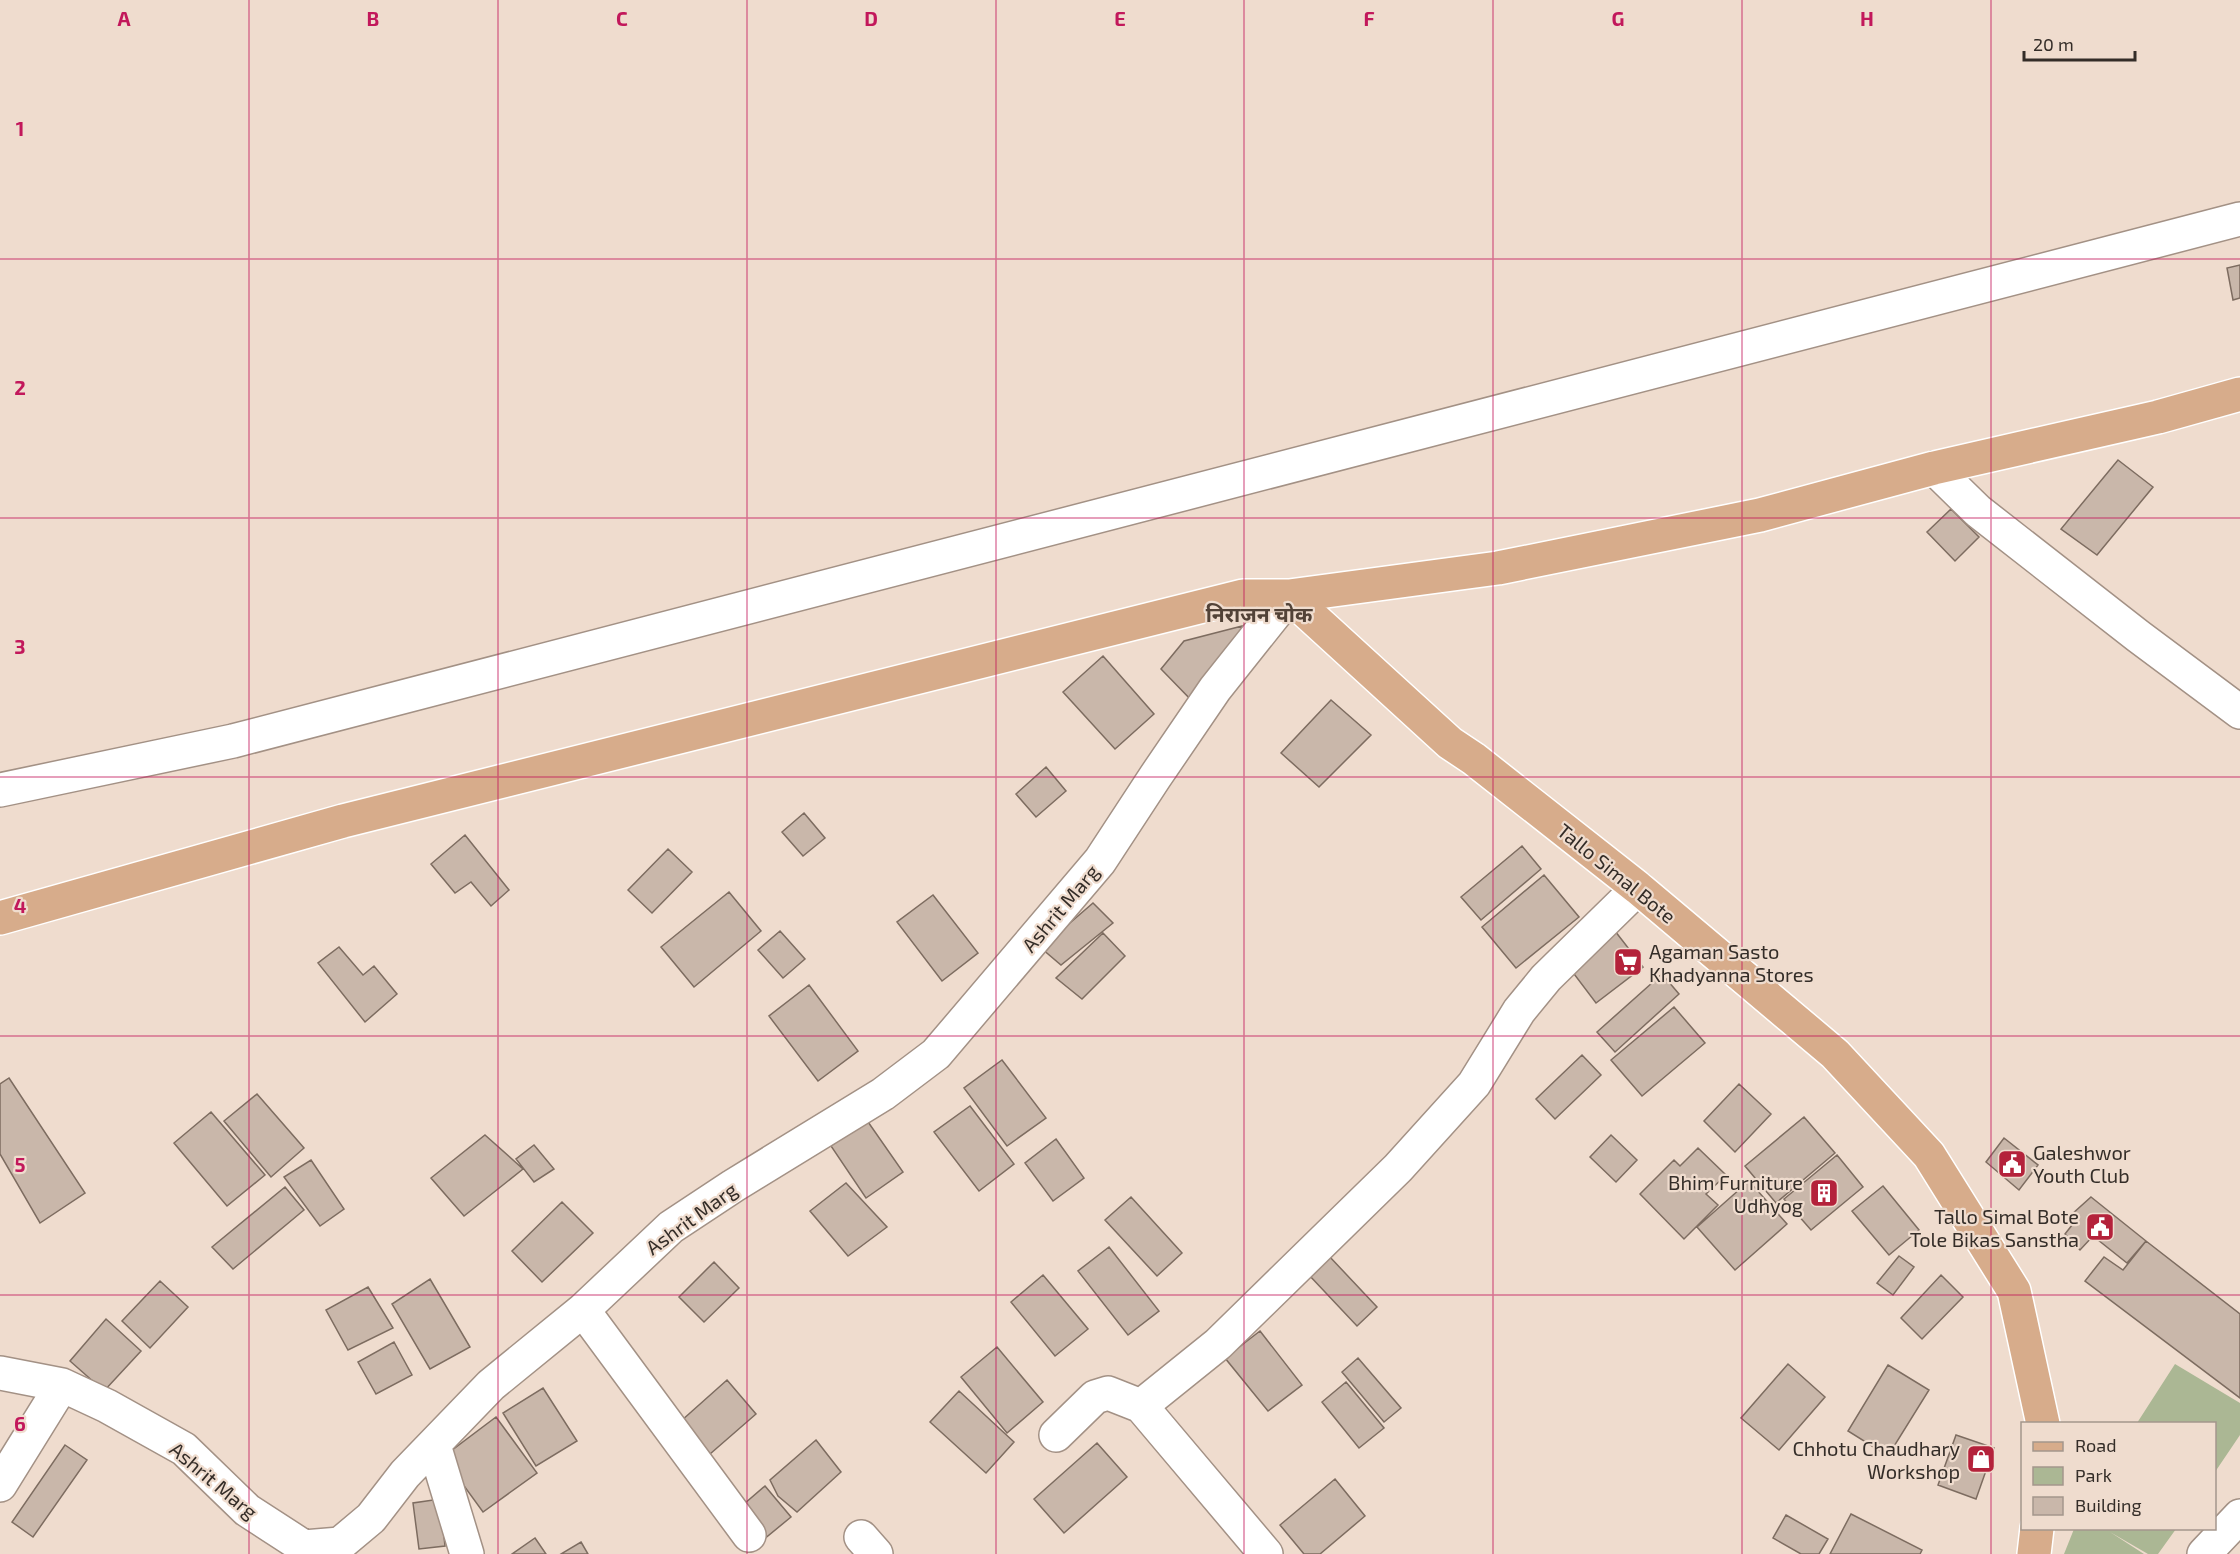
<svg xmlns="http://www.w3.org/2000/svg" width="2240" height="1554" viewBox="0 0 2240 1554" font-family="'Exo 2','Noto Sans Devanagari',sans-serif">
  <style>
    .green { fill: #abb794 }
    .building { fill: #c9b7aa; stroke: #7d6c60; stroke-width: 1.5 }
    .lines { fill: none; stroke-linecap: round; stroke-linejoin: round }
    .minor-casing { stroke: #a39185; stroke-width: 36 }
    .major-casing { stroke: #fff; stroke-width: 36 }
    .minor { stroke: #fff; stroke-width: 33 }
    .major { stroke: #d7ac8b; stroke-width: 33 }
    .grid { fill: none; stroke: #c2185b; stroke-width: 1.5; stroke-opacity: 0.55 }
    .labels { text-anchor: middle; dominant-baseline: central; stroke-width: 4.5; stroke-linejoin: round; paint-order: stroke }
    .street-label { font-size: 20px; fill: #342d28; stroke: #efdcce }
    .poi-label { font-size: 20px; fill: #342d28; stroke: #efdcce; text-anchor: end }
    .neighbourhood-label { font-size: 21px; font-weight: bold; fill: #524237; stroke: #efdcce }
    .grid-label { font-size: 20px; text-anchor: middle; font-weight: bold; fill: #c2185b; stroke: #efdcce; stroke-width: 4.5; stroke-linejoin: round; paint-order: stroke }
  </style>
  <rect width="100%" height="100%" fill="#efdcce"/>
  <path class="green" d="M2175,1364L2240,1403V1435L2215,1472L2214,1424L2137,1423Z
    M2074,1529H2176L2158,1554H2148L2110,1532L2144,1554H2064Z"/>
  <path class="building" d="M2240,265V298L2233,300L2227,268Z
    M2118,460L2153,487L2097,555L2061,529Z
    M1951,509L1979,537L1955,561L1927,532Z
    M1242,626L1240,646L1197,706L1161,669L1184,641Z
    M1103,656L1154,714L1115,749L1063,692Z
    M1331,700L1371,735L1319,787L1281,753Z
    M1046,767L1066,791L1036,817L1016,794Z
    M804,813L825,838L803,856L782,832Z
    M465,835L509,890L491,906L471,882L455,893L431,864Z
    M1522,846L1541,869L1481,920L1461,897Z
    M668,849L692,872L652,913L628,890Z
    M1544,875L1579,917L1516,968L1482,927Z
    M729,892L761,931L694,987L661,947Z
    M933,895L978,953L942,981L897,922Z
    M1093,903L1113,923L1061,965L1041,948Z
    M780,931L805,959L783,978L758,950Z
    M1615,931L1643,967L1596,1003L1568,966Z
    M1103,933L1125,956L1082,999L1056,978Z
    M339,947L363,975L374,966L397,994L365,1022L318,963Z
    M1662,974L1679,994L1615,1052L1597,1032Z
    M809,985L858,1051L818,1081L769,1016Z
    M1674,1007L1705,1043L1642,1096L1611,1060Z
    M1582,1055L1601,1075L1555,1119L1536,1099Z
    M1002,1060L1046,1118L1007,1146L964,1088Z
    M9,1078L85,1193L40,1223L0,1154V1084Z
    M1739,1084L1771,1114L1735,1152L1704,1121Z
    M257,1094L304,1148L271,1177L224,1121Z
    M970,1106L1014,1164L979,1191L934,1132Z
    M211,1112L265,1175L227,1206L174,1143Z
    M1804,1117L1835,1153L1776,1203L1745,1166Z
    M866,1119L903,1172L866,1198L831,1146Z
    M485,1135L523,1169L464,1216L431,1178Z
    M1611,1135L1637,1160L1616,1182L1590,1157Z
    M2004,1138L2038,1165L2019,1190L1986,1162Z
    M1056,1139L1084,1178L1053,1201L1025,1163Z
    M534,1145L554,1169L534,1182L516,1159Z
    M1698,1148L1726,1175L1706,1194L1718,1205L1684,1239L1640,1194L1674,1160L1680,1166Z
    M1837,1155L1863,1187L1811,1230L1784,1199Z
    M311,1160L344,1209L320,1226L284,1177Z
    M1749,1181L1787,1224L1735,1270L1697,1227Z
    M846,1183L887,1227L848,1256L810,1211Z
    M1883,1186L1919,1230L1889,1255L1852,1211Z
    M285,1187L304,1210L233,1269L212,1247Z
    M1131,1197L1182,1253L1157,1276L1105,1220Z
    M2091,1197L2146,1241L2127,1263L2093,1236L2080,1250L2065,1234L2076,1220L2071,1215Z
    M562,1202L593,1233L542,1282L512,1251Z
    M2146,1241L2240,1314V1398L2085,1281L2104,1257L2123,1270Z
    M1109,1247L1159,1311L1128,1335L1078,1271Z
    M1329,1256L1377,1307L1357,1326L1309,1275Z
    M1899,1256L1914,1267L1893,1295L1877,1283Z
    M714,1262L739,1288L704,1322L679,1297Z
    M1043,1275L1088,1329L1055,1356L1011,1302Z
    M1941,1275L1963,1297L1922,1339L1901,1318Z
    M430,1279L470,1347L430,1369L392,1304Z
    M160,1281L188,1307L150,1348L122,1321Z
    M368,1287L393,1328L348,1350L326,1310Z
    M106,1319L141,1351L104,1391L70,1361Z
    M1260,1331L1302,1385L1268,1411L1225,1358Z
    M394,1342L412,1375L376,1394L358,1362Z
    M997,1347L1043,1402L1007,1433L961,1377Z
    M1358,1358L1401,1408L1384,1422L1342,1372Z
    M1788,1364L1825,1397L1779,1450L1741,1418Z
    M1888,1365L1929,1390L1888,1456L1848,1431Z
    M727,1380L756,1414L710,1454L681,1421Z
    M1346,1382L1384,1428L1359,1448L1322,1402Z
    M543,1388L577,1441L536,1466L503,1413Z
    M959,1391L1014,1442L986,1473L930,1422Z
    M496,1417L537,1473L483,1512L443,1457Z
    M1956,1435L1994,1448L1976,1499L1938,1485Z
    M816,1440L841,1472L797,1512L778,1496L770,1480Z
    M1097,1443L1127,1477L1064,1533L1034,1499Z
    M65,1445L87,1460L33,1537L12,1522Z
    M1335,1479L1365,1516L1320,1554H1304L1280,1525Z
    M765,1486L791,1517L763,1540L737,1510Z
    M440,1499L445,1546L419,1549L413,1503Z
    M1851,1514L1922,1550L1920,1554H1830Z
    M1786,1515L1828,1539L1819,1554H1801L1773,1538Z
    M535,1538L546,1554H512Z
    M581,1542L588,1554H561Z"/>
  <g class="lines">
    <g class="minor-casing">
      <path id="minor" d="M1934,468L1978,511L2138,636L2240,712
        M0,790L233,741L2240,219
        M583,1310L749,1535
        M0,1373L62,1385L107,1406L184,1449L247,1510L304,1547L340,1544L371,1518L405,1474L491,1385L583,1310L671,1227L733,1186L883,1094L936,1054L1100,861L1155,777L1215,689L1289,596
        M1141,1406L1266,1554
        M1056,1435L1095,1397L1108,1393L1141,1406L1218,1344L1398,1168L1474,1084L1519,1011L1546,978L1638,888
        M434,1445L467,1554
        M0,1485L62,1385
        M861,1537L876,1554
        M2204,1554L2240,1516"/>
    </g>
    <g class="major-casing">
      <path id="major" d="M1289,596L1450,743L1474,759L1638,888L1835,1054L1929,1155L2014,1291L2043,1424
        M0,918L343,821L1243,596H1289L1498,568L1760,515L1934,468L2158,417L2240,394
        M2034,1554L2037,1528"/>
    </g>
    <use href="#minor" class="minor"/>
    <use href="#major" class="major"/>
  </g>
  <path class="grid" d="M249,0V1554M498,0V1554M747,0V1554M996,0V1554M1244,0V1554M1493,0V1554M1742,0V1554M1991,0V1554M0,259H2240M0,518H2240M0,777H2240M0,1036H2240M0,1295H2240"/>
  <defs>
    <g id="supermarket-square" transform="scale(1.5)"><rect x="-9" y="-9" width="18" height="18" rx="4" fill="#b4223b" stroke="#efdcce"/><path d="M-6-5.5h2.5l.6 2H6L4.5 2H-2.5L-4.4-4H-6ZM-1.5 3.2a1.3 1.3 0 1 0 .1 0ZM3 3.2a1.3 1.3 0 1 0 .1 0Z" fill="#fff"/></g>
    <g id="civic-square" transform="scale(1.5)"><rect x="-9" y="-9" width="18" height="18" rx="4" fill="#b4223b" stroke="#efdcce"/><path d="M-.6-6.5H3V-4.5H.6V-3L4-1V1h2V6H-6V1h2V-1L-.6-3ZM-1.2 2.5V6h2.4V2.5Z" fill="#fff"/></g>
    <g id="building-square" transform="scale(1.5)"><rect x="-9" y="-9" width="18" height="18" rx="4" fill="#b4223b" stroke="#efdcce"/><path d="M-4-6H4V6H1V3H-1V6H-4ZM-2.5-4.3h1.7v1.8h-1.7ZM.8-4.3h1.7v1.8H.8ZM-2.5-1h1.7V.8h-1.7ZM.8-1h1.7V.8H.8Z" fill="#fff"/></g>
    <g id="shop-square" transform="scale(1.5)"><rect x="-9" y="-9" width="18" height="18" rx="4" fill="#b4223b" stroke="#efdcce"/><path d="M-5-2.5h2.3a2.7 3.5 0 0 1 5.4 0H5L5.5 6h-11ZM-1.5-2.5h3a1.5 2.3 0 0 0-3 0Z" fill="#fff"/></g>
  </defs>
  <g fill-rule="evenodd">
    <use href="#supermarket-square" x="1628" y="962"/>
    <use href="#civic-square" x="2012" y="1164"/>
    <use href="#building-square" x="1824" y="1193"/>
    <use href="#civic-square" x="2100" y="1227"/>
    <use href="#shop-square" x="1981" y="1459"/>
  </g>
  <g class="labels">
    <g class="street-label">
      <text transform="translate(1617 873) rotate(39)">Tallo Simal Bote</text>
      <text transform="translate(1060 908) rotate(-50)">Ashrit Marg</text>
      <text transform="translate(691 1218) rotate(-36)">Ashrit Marg</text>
      <text transform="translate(214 1480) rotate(40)">Ashrit Marg</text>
    </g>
    <g class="poi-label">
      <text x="1649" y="951" text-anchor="start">Agaman Sasto<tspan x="1649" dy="23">Khadyanna Stores</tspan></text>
      <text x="2033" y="1152" text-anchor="start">Galeshwor<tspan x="2033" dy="23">Youth Club</tspan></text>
      <text x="1803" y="1182">Bhim Furniture<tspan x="1803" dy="23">Udhyog</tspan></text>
      <text x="2079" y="1216">Tallo Simal Bote<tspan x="2079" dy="23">Tole Bikas Sanstha</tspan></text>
      <text x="1960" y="1448">Chhotu Chaudhary<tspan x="1960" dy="23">Workshop</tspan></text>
    </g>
    <g class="neighbourhood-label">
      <text x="1259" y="613">निराजन चोक</text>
    </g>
  </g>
  <g class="grid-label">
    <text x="124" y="26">A</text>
    <text x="373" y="26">B</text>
    <text x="622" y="26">C</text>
    <text x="871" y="26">D</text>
    <text x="1120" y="26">E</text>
    <text x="1369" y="26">F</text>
    <text x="1618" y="26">G</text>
    <text x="1867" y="26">H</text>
    <text x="20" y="136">1</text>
    <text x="20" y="395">2</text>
    <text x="20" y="654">3</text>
    <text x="20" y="913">4</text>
    <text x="20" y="1172">5</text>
    <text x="20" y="1431">6</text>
  </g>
  <rect x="2021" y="1422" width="195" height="108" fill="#efdcce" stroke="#a4968c" stroke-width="1.5"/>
  <rect x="2033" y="1442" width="30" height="9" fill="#d7ac8b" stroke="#a4968c" stroke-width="1.5"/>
  <text x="2075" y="1452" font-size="18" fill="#342d28">Road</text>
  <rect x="2033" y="1467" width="30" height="18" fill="#abb794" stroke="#a4968c" stroke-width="1.5"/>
  <text x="2075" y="1482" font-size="18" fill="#342d28">Park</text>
  <rect x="2033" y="1497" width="30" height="18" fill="#c9b7aa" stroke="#a4968c" stroke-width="1.5"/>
  <text x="2075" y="1512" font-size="18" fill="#342d28">Building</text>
  <path d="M2024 51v9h111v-9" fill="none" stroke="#342d28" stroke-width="3"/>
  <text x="2033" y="51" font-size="18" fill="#342d28" stroke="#efdcce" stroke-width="4.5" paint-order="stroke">20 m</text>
</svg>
